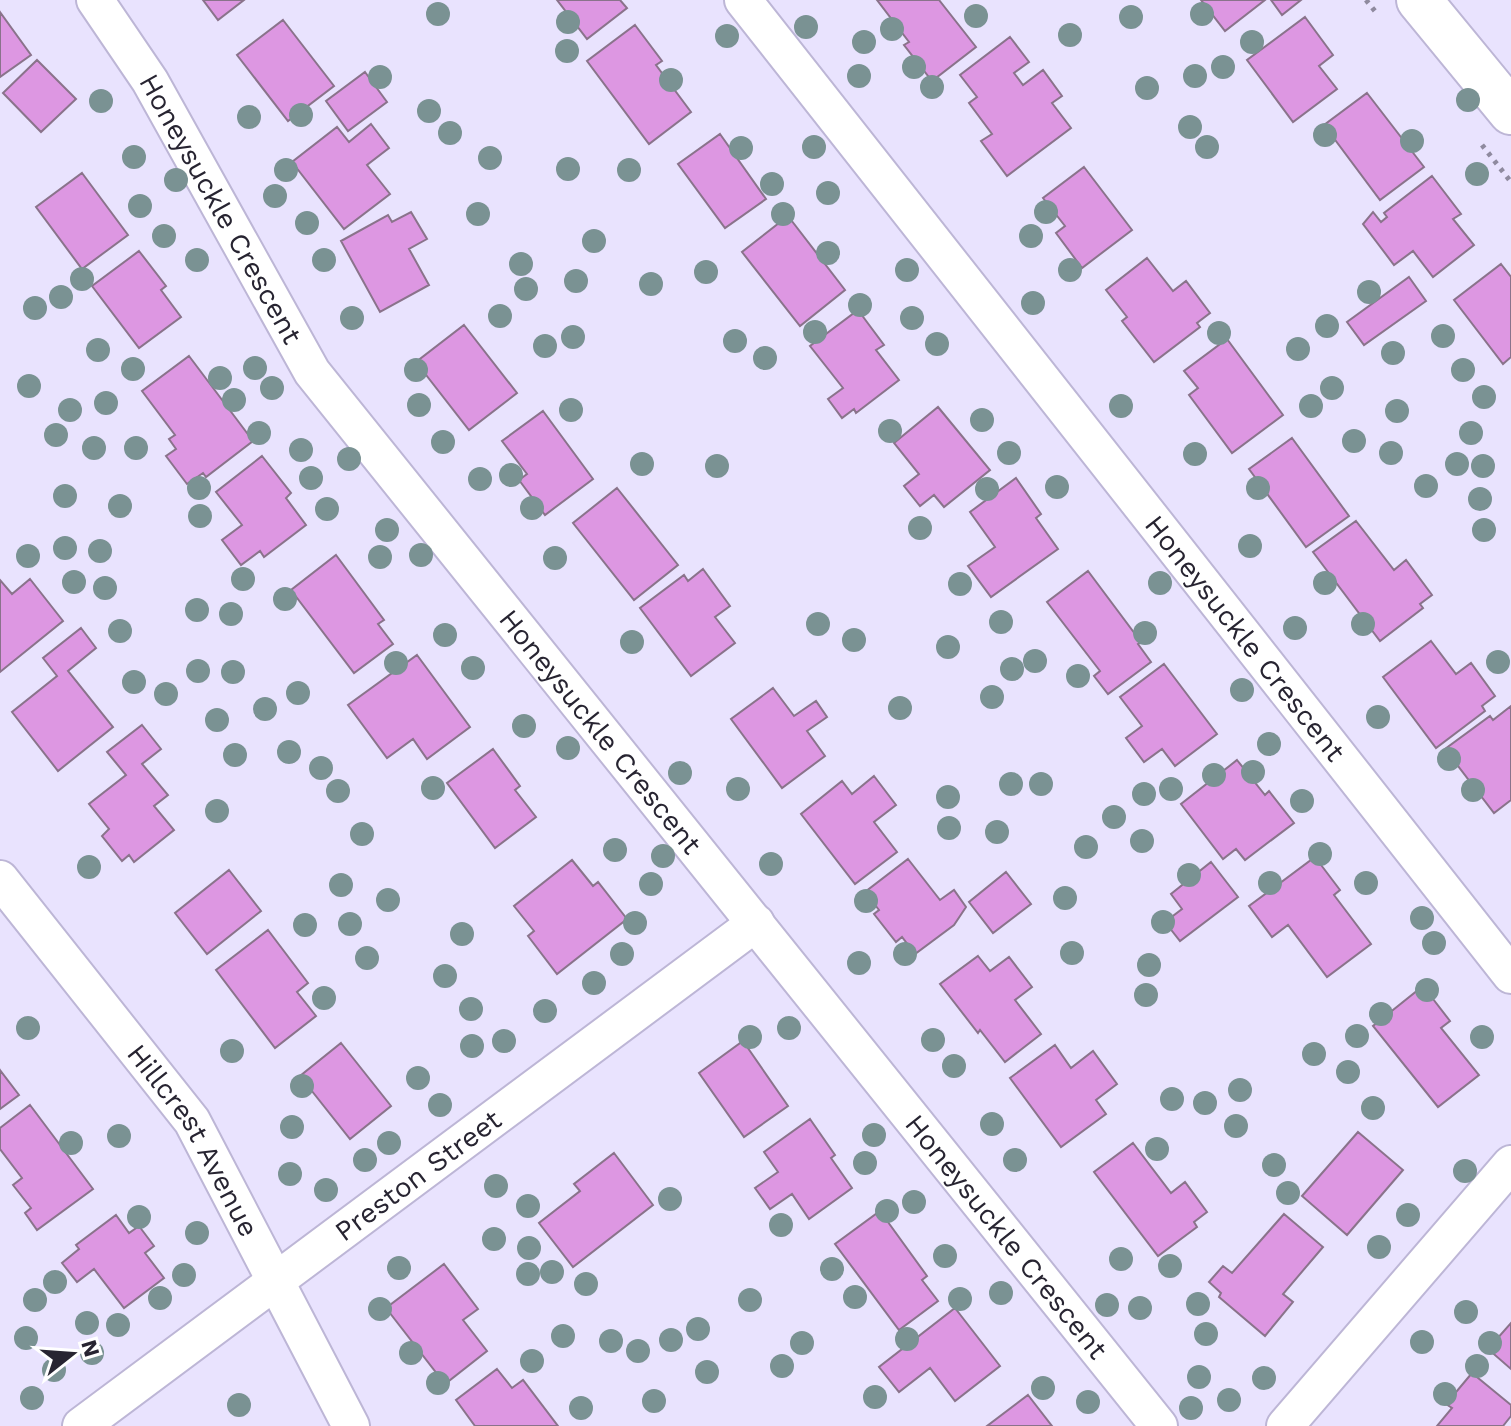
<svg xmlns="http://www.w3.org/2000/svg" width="1511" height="1426" viewBox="0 0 1511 1426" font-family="'Work Sans',sans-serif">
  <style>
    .building { fill: #dd97e2; stroke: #8a738b; stroke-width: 2 }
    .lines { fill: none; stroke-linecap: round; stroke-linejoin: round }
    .street-casing { stroke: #bdb6d6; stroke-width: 40 }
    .secondary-casing { stroke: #bdb6d6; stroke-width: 48 }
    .path { stroke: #8f8a9f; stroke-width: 5; stroke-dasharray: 4 6; stroke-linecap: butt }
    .street { stroke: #fff; stroke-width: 36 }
    .secondary { stroke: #fff; stroke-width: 44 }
    .tree { fill: #7a9293 }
    .labels { text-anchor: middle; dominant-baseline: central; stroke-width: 6; stroke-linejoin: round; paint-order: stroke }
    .street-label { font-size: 28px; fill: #272431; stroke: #fff }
  </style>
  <rect width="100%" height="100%" fill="#e9e3fe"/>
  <path class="building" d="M203,0H244L218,20Z
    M557,0H620L627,8L587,39Z
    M877,0H939L976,47L932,81L904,45L909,42Z
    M1201,0H1265L1225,31Z
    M1271,0H1301L1282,15Z
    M0,12L31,55L0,77Z
    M1305,17L1333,55L1319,66L1337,89L1293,122L1247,60Z
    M283,20L334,86L288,121L237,55Z
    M635,25L662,61L656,65L691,112L649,144L587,61Z
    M1010,37L1029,62L1014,73L1023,85L1043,70L1062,96L1052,103L1071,128L1007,176L981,141L992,134L969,103L977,97L960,75Z
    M37,60L76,99L41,132L3,93Z
    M365,72L387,102L348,131L326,101Z
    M1367,93L1424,167L1380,200L1324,125Z
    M371,124L389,148L367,165L390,194L344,229L292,162L337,127L349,142Z
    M720,134L766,199L725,228L678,164Z
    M1084,167L1132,230L1082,268L1056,233L1065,226L1043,198Z
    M82,173L128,235L82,269L36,207Z
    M1432,176L1461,214L1453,219L1474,245L1433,277L1413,251L1394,265L1363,224L1373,212L1381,222L1387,217L1384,213Z
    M411,212L427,239L409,249L429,285L380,312L341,241L388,215L392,222Z
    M788,216L845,290L800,326L742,252Z
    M139,251L166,286L161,290L181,317L139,348L92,286Z
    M1147,258L1173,291L1186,281L1210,313L1197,323L1200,327L1154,362L1122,321L1127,317L1106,290Z
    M1501,264L1511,277V357L1503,364L1454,300Z
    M1409,277L1426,301L1364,345L1347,322Z
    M858,310L884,345L876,350L899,380L856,413L854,409L842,418L828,399L843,388L810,346Z
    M464,325L517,393L469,430L416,362Z
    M1227,339L1283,415L1232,453L1189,395L1198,388L1184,371Z
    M189,356L253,441L206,477L203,473L187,484L166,456L176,449L169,439L175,435L142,391Z
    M938,407L990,470L944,507L934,495L920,506L904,486L919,474L894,443Z
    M543,411L593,479L545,515L519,480L527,474L502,441Z
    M1292,438L1349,516L1306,547L1249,469Z
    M262,456L291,493L286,498L306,525L264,557L260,551L241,565L222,540L242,525L216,492Z
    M1016,478L1041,514L1036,518L1058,549L991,597L968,566L995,547L970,512Z
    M617,488L678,565L634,600L573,523Z
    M1356,521L1394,570L1406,560L1432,595L1420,604L1423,608L1380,641L1313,552Z
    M336,555L384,620L378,624L393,644L354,673L291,590Z
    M703,569L730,606L715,617L735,643L691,676L640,608L684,575L688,581Z
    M1088,571L1141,642L1138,644L1151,662L1108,694L1094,676L1100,671L1047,602Z
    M30,579L63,621L0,672V580L12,594Z
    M81,628L96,648L68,671L113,727L58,771L12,712L57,676L43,658Z
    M1431,641L1456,674L1471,663L1495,696L1482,706L1485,711L1436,748L1383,677Z
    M417,655L470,727L427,759L413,739L387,758L348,705Z
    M1164,664L1217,734L1175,766L1162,749L1144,762L1126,738L1142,726L1120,697Z
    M773,688L794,716L816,701L827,717L807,731L825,756L782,788L731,719Z
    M1511,706V800L1494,813L1445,749L1490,716L1493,720Z
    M142,725L161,749L142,764L168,795L154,806L174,830L134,862L129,855L122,861L102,836L109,829L89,804L126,775L107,752Z
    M493,749L520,786L515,790L536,817L495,848L447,783Z
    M1237,760L1265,795L1269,791L1294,823L1245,860L1236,849L1223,859L1181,804Z
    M874,776L896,805L874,822L897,852L855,884L801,814L842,781L852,794Z
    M1315,857L1340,890L1334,895L1371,944L1327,977L1288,925L1272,937L1249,906Z
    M908,859L940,900L954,890L966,907L954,925L915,954L902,937L896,942L874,914L879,910L865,892Z
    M572,860L593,886L598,882L627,919L557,974L528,936L534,931L514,906Z
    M1211,862L1238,897L1180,941L1165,922L1182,909L1171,894Z
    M229,870L261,911L207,954L175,913Z
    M1006,872L1031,904L993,933L969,902Z
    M268,930L308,983L297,992L316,1016L275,1048L216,970Z
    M978,956L990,971L1009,957L1032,987L1015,1000L1041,1034L1005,1062L980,1030L978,1033L940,984Z
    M1423,986L1450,1021L1441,1028L1479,1075L1438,1107L1373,1026Z
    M743,1041L788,1106L744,1137L699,1073Z
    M341,1043L391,1106L350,1139L300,1076Z
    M1055,1045L1071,1068L1093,1051L1117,1084L1096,1100L1106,1114L1061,1147L1010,1078Z
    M0,1070L19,1095L0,1109Z
    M30,1105L93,1189L37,1230L25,1213L31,1208L13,1185L22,1178L0,1149V1128Z
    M810,1119L835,1155L831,1158L852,1188L809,1219L792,1194L770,1209L755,1188L778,1172L764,1152Z
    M1358,1132L1403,1170L1347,1235L1302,1196Z
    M1133,1143L1171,1193L1185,1182L1207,1212L1194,1222L1197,1227L1158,1256L1094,1172Z
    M614,1153L653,1205L573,1267L539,1223L580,1191L574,1184Z
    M880,1211L927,1276L922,1280L938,1301L899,1330L835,1244Z
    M1284,1214L1323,1247L1283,1294L1293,1302L1265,1336L1219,1297L1221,1293L1209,1282L1223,1266L1232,1273Z
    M116,1215L129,1233L139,1226L154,1246L145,1253L164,1278L124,1308L94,1269L77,1282L62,1263L79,1249L76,1245Z
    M444,1264L478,1309L463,1320L487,1351L445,1384L386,1308Z
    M955,1308L1000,1366L955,1401L930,1368L899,1392L879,1367Z
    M1511,1323V1369L1488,1349Z
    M497,1369L512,1388L523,1380L558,1426H475L456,1400Z
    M1472,1373L1511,1405V1416L1503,1426H1437L1452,1408L1446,1404Z
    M1028,1395L1052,1426H987Z"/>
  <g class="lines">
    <g class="street-casing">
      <g id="street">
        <path id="s1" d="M95,0L150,81L312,372L1159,1426"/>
        <path id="s2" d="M743,0L1511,975"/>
        <path id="s3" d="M0,879L192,1121L351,1426"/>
        <path id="s4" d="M81,1426L756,923"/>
        <path d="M1285,1426L1511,1164"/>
      </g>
    </g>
    <g class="secondary-casing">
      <path id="secondary" d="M1419,0L1511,112"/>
    </g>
    <path class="path" d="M1366,0L1378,15
      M1482,145L1511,182"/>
    <use href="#street" class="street"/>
    <use href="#secondary" class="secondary"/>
  </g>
  <g class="tree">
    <circle cx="438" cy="14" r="12"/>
    <circle cx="1202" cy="14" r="12"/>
    <circle cx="976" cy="16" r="12"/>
    <circle cx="1131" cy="17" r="12"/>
    <circle cx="568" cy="22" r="12"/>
    <circle cx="806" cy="27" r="12"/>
    <circle cx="892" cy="29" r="12"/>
    <circle cx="1070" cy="35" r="12"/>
    <circle cx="727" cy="36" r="12"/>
    <circle cx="864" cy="42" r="12"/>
    <circle cx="1252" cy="42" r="12"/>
    <circle cx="567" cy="51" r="12"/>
    <circle cx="914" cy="67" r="12"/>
    <circle cx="1223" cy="67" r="12"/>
    <circle cx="859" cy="76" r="12"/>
    <circle cx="1195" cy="76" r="12"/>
    <circle cx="380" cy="77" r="12"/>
    <circle cx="671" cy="80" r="12"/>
    <circle cx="932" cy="87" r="12"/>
    <circle cx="1147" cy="88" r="12"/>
    <circle cx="1468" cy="100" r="12"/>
    <circle cx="101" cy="101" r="12"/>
    <circle cx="429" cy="111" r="12"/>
    <circle cx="301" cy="115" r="12"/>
    <circle cx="249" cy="117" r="12"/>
    <circle cx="1190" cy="127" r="12"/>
    <circle cx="450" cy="133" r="12"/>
    <circle cx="1325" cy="135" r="12"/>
    <circle cx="1412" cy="141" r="12"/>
    <circle cx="814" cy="147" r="12"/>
    <circle cx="1207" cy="147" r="12"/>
    <circle cx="741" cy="148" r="12"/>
    <circle cx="134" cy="157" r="12"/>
    <circle cx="490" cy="158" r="12"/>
    <circle cx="568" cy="169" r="12"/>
    <circle cx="286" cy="170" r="12"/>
    <circle cx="629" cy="170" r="12"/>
    <circle cx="1477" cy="174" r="12"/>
    <circle cx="176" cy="180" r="12"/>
    <circle cx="772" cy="184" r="12"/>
    <circle cx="828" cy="193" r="12"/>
    <circle cx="275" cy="196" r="12"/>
    <circle cx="140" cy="206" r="12"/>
    <circle cx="1046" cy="212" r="12"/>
    <circle cx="478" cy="214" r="12"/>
    <circle cx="783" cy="214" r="12"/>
    <circle cx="307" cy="223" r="12"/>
    <circle cx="164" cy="236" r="12"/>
    <circle cx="1031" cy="236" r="12"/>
    <circle cx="594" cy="241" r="12"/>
    <circle cx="828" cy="253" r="12"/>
    <circle cx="197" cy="260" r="12"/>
    <circle cx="324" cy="260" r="12"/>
    <circle cx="521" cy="264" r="12"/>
    <circle cx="907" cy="270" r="12"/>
    <circle cx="1070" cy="270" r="12"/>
    <circle cx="706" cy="272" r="12"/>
    <circle cx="82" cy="279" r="12"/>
    <circle cx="576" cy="281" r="12"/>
    <circle cx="651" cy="284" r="12"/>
    <circle cx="526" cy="289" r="12"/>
    <circle cx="1369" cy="292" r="12"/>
    <circle cx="61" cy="297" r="12"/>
    <circle cx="1033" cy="303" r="12"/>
    <circle cx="860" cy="305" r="12"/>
    <circle cx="35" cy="308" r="12"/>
    <circle cx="500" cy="316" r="12"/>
    <circle cx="352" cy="318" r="12"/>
    <circle cx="912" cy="318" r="12"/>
    <circle cx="1327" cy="326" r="12"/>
    <circle cx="815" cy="332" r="12"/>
    <circle cx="1219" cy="333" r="12"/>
    <circle cx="1443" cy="336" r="12"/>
    <circle cx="573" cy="337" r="12"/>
    <circle cx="735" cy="341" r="12"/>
    <circle cx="937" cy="344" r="12"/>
    <circle cx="545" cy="346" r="12"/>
    <circle cx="1298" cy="349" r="12"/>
    <circle cx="98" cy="350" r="12"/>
    <circle cx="1393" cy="353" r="12"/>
    <circle cx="765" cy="358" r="12"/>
    <circle cx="255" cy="368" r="12"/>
    <circle cx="133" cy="369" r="12"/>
    <circle cx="416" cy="370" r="12"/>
    <circle cx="1463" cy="370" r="12"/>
    <circle cx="220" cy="378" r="12"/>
    <circle cx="29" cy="386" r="12"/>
    <circle cx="272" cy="388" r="12"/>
    <circle cx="1332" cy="388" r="12"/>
    <circle cx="1484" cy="397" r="12"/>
    <circle cx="234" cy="400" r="12"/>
    <circle cx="106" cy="403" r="12"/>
    <circle cx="419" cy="405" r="12"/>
    <circle cx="1121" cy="406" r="12"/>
    <circle cx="1311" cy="406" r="12"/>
    <circle cx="70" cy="410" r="12"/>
    <circle cx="571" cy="410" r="12"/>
    <circle cx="1397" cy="411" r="12"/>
    <circle cx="982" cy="420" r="12"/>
    <circle cx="890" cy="431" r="12"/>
    <circle cx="259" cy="433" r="12"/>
    <circle cx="1471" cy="433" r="12"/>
    <circle cx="56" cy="435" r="12"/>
    <circle cx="1354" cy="441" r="12"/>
    <circle cx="443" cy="442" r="12"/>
    <circle cx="94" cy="448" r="12"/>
    <circle cx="136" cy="448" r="12"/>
    <circle cx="301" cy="450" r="12"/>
    <circle cx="1009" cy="453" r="12"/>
    <circle cx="1391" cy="453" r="12"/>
    <circle cx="1195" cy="454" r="12"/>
    <circle cx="349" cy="459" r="12"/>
    <circle cx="642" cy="464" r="12"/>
    <circle cx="1457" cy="464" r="12"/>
    <circle cx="717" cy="466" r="12"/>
    <circle cx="1483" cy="466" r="12"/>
    <circle cx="511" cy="475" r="12"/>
    <circle cx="311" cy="478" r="12"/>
    <circle cx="480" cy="479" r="12"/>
    <circle cx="1426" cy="486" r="12"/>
    <circle cx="1057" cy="487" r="12"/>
    <circle cx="199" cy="488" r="12"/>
    <circle cx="1258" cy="488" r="12"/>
    <circle cx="987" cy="489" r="12"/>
    <circle cx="65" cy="496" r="12"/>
    <circle cx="1480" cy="499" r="12"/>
    <circle cx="120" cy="506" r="12"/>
    <circle cx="532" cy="508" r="12"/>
    <circle cx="327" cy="509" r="12"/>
    <circle cx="200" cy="516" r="12"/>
    <circle cx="920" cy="528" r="12"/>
    <circle cx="387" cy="530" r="12"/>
    <circle cx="1484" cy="530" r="12"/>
    <circle cx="1250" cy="546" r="12"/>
    <circle cx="65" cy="548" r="12"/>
    <circle cx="100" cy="551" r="12"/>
    <circle cx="421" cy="555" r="12"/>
    <circle cx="28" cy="556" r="12"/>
    <circle cx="380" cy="557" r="12"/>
    <circle cx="555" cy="558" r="12"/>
    <circle cx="243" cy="579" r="12"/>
    <circle cx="74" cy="582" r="12"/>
    <circle cx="1160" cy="583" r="12"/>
    <circle cx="1325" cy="583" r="12"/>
    <circle cx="960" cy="584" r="12"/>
    <circle cx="105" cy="588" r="12"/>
    <circle cx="285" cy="599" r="12"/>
    <circle cx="197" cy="610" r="12"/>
    <circle cx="231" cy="614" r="12"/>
    <circle cx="1001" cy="622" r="12"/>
    <circle cx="818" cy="624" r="12"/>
    <circle cx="1363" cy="624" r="12"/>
    <circle cx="1295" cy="628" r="12"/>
    <circle cx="120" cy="631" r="12"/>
    <circle cx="1145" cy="633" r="12"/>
    <circle cx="445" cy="635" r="12"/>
    <circle cx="854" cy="640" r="12"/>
    <circle cx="632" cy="642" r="12"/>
    <circle cx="948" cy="647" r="12"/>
    <circle cx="1035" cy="661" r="12"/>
    <circle cx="1498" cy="662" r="12"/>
    <circle cx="396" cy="663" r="12"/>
    <circle cx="473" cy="668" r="12"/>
    <circle cx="1012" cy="669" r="12"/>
    <circle cx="198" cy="671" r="12"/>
    <circle cx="233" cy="672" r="12"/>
    <circle cx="1078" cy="676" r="12"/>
    <circle cx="134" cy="682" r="12"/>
    <circle cx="1242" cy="690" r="12"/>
    <circle cx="298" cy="693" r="12"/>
    <circle cx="166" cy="694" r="12"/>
    <circle cx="992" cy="697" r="12"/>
    <circle cx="900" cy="708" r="12"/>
    <circle cx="265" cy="709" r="12"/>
    <circle cx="1378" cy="717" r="12"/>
    <circle cx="217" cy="720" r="12"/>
    <circle cx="524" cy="726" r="12"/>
    <circle cx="1269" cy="744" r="12"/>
    <circle cx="568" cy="748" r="12"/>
    <circle cx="289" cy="752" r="12"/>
    <circle cx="235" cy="755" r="12"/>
    <circle cx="1449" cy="759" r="12"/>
    <circle cx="321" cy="768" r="12"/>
    <circle cx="1253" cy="772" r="12"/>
    <circle cx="680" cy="773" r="12"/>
    <circle cx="1214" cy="775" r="12"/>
    <circle cx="1011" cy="784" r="12"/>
    <circle cx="1041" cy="784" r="12"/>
    <circle cx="433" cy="788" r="12"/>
    <circle cx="738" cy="789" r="12"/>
    <circle cx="1171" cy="789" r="12"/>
    <circle cx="1473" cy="790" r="12"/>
    <circle cx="338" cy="791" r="12"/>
    <circle cx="1144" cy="794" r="12"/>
    <circle cx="948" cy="797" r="12"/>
    <circle cx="1302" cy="801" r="12"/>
    <circle cx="217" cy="811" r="12"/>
    <circle cx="1114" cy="817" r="12"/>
    <circle cx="949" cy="828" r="12"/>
    <circle cx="997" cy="832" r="12"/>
    <circle cx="362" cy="834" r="12"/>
    <circle cx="1142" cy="841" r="12"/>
    <circle cx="1086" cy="847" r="12"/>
    <circle cx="615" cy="850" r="12"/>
    <circle cx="1320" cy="854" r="12"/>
    <circle cx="663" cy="856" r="12"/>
    <circle cx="771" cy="864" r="12"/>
    <circle cx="89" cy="867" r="12"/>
    <circle cx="1189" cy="875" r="12"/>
    <circle cx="1270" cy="883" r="12"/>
    <circle cx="1366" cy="883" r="12"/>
    <circle cx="651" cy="884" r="12"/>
    <circle cx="341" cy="885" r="12"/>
    <circle cx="1065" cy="898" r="12"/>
    <circle cx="388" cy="900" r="12"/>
    <circle cx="866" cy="901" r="12"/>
    <circle cx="1422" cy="918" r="12"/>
    <circle cx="1163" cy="922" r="12"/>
    <circle cx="635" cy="923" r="12"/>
    <circle cx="350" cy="924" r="12"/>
    <circle cx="305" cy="925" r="12"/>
    <circle cx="462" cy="934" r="12"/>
    <circle cx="1434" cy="943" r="12"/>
    <circle cx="1072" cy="953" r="12"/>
    <circle cx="622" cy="954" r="12"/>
    <circle cx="905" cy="954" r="12"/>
    <circle cx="367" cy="958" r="12"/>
    <circle cx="859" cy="963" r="12"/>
    <circle cx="1149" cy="965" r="12"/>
    <circle cx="445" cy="976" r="12"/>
    <circle cx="594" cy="983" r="12"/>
    <circle cx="1427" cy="990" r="12"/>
    <circle cx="1146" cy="995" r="12"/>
    <circle cx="324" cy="998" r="12"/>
    <circle cx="471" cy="1009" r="12"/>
    <circle cx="545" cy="1011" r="12"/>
    <circle cx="1381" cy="1014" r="12"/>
    <circle cx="28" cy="1028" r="12"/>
    <circle cx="789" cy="1028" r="12"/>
    <circle cx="1357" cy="1036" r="12"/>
    <circle cx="750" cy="1037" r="12"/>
    <circle cx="1482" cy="1037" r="12"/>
    <circle cx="933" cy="1040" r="12"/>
    <circle cx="504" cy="1041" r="12"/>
    <circle cx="472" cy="1046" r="12"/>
    <circle cx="232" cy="1051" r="12"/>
    <circle cx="1314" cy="1054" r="12"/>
    <circle cx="954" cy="1066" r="12"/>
    <circle cx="1348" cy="1072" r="12"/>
    <circle cx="418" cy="1078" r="12"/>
    <circle cx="302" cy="1086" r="12"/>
    <circle cx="1240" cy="1090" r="12"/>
    <circle cx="1172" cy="1099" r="12"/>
    <circle cx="1205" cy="1103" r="12"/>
    <circle cx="440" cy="1105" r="12"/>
    <circle cx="1373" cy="1108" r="12"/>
    <circle cx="992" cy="1124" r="12"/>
    <circle cx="1236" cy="1126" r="12"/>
    <circle cx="292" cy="1127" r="12"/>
    <circle cx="874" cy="1135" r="12"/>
    <circle cx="119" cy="1136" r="12"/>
    <circle cx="71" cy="1143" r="12"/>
    <circle cx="389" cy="1143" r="12"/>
    <circle cx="1157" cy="1149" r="12"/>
    <circle cx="365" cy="1160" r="12"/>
    <circle cx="1015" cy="1160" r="12"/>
    <circle cx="865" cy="1163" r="12"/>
    <circle cx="1274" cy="1165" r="12"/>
    <circle cx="1465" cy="1171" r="12"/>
    <circle cx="290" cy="1174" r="12"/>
    <circle cx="496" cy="1186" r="12"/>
    <circle cx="326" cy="1190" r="12"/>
    <circle cx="1288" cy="1193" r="12"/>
    <circle cx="670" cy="1199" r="12"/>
    <circle cx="914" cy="1202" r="12"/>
    <circle cx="528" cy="1206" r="12"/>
    <circle cx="887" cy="1211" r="12"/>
    <circle cx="1408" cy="1215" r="12"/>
    <circle cx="139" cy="1217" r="12"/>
    <circle cx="781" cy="1225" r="12"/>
    <circle cx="197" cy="1233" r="12"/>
    <circle cx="494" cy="1239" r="12"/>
    <circle cx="1379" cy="1247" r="12"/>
    <circle cx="529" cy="1248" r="12"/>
    <circle cx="945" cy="1256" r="12"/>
    <circle cx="1121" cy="1259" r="12"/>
    <circle cx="1170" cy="1266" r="12"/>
    <circle cx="399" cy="1268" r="12"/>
    <circle cx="832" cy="1269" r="12"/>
    <circle cx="552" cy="1272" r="12"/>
    <circle cx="528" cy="1274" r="12"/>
    <circle cx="184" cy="1275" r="12"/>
    <circle cx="55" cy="1282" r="12"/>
    <circle cx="586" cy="1284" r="12"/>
    <circle cx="1001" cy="1293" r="12"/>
    <circle cx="855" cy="1297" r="12"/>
    <circle cx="160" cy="1298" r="12"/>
    <circle cx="960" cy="1299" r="12"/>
    <circle cx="35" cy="1300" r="12"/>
    <circle cx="750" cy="1300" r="12"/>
    <circle cx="1198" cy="1304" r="12"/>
    <circle cx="1107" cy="1305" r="12"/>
    <circle cx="1140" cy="1308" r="12"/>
    <circle cx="380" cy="1309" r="12"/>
    <circle cx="1466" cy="1312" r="12"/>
    <circle cx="87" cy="1323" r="12"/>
    <circle cx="118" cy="1325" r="12"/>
    <circle cx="698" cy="1329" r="12"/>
    <circle cx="1206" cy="1334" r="12"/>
    <circle cx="563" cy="1336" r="12"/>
    <circle cx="26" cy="1338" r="12"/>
    <circle cx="907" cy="1339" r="12"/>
    <circle cx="671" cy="1340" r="12"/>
    <circle cx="611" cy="1341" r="12"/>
    <circle cx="1422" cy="1342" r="12"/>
    <circle cx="802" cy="1343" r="12"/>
    <circle cx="1490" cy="1343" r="12"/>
    <circle cx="638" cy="1351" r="12"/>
    <circle cx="92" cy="1353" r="12"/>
    <circle cx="411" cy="1353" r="12"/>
    <circle cx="532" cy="1361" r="12"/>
    <circle cx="782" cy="1366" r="12"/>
    <circle cx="1477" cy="1366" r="12"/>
    <circle cx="54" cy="1370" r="12"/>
    <circle cx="707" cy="1372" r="12"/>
    <circle cx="1199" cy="1377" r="12"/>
    <circle cx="1264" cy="1378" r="12"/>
    <circle cx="438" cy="1383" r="12"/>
    <circle cx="1043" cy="1388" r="12"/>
    <circle cx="1445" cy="1394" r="12"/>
    <circle cx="875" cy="1397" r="12"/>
    <circle cx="32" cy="1398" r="12"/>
    <circle cx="1229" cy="1400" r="12"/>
    <circle cx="654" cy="1401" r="12"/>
    <circle cx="1088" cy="1402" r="12"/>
    <circle cx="239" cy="1405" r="12"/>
    <circle cx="581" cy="1408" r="12"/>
    <circle cx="1191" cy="1408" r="12"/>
  </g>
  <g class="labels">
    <g class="street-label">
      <text stroke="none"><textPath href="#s1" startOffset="244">Honeysuckle Crescent</textPath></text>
      <text stroke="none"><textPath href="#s2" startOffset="812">Honeysuckle Crescent</textPath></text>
      <text stroke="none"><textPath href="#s1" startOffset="892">Honeysuckle Crescent</textPath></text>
      <text stroke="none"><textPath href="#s3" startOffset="326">Hillcrest Avenue</textPath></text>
      <text stroke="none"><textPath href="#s4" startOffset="420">Preston Street</textPath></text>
      <text stroke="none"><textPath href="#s1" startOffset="1540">Honeysuckle Crescent</textPath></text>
    </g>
  </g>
  <g transform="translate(72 1354) rotate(73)" stroke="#ffffff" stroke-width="6" paint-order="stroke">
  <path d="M0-6L14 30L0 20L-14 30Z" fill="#272431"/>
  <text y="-12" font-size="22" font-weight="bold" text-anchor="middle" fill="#272431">N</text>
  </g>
</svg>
